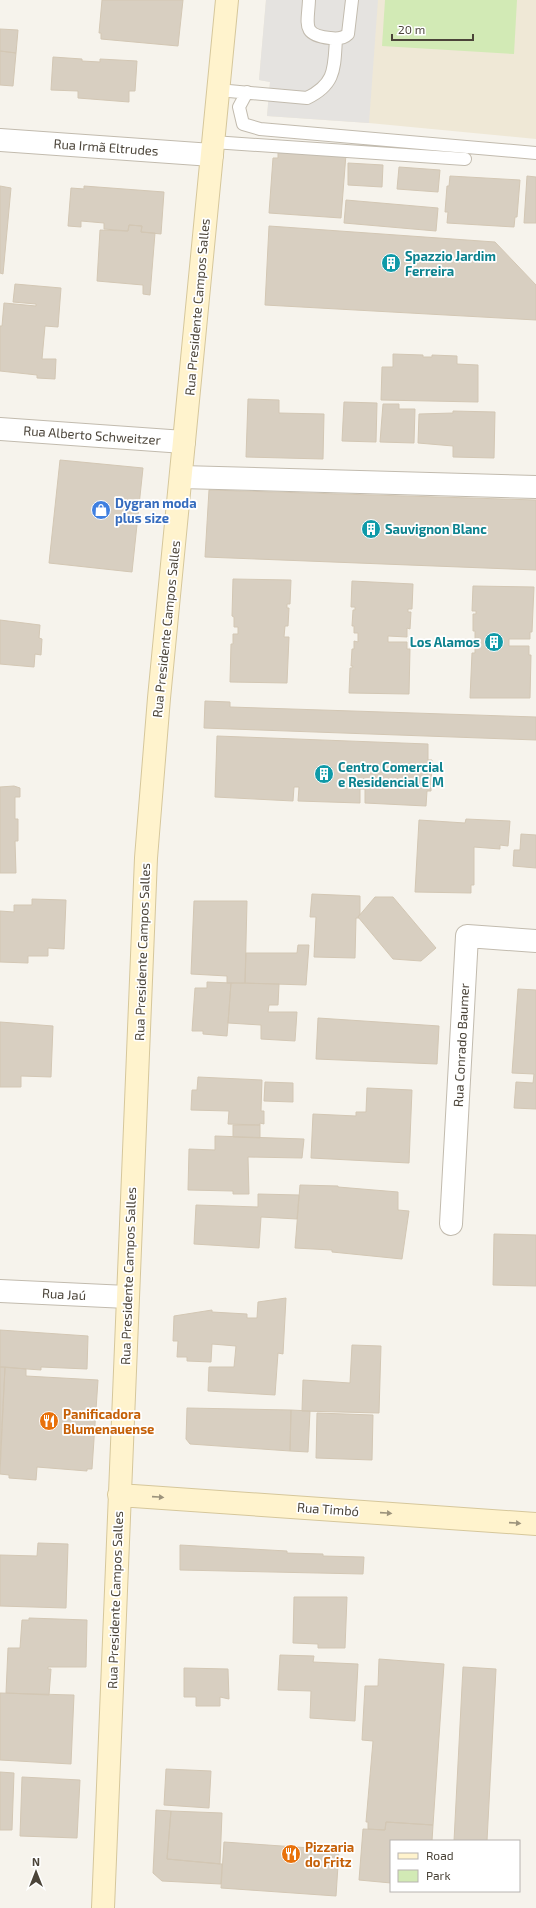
<svg xmlns="http://www.w3.org/2000/svg" width="536" height="1908" viewBox="0 0 536 1908" font-family="'Exo 2',sans-serif">
  <style>
    .education { fill: #efe8d6 }
    .green { fill: #d2eab5 }
    .parking { fill: #e5e3e0 }
    .building { fill: #d8cfc1; stroke: #d3c7b4 }
    .lines { fill: none; stroke-linecap: round; stroke-linejoin: round }
    .service-casing { stroke: #c2bbae; stroke-width: 14 }
    .minor-casing { stroke: #c2bbae; stroke-width: 24 }
    .secondary-casing { stroke: #d6c79b; stroke-width: 24 }
    .service { stroke: #fff; stroke-width: 12 }
    .minor { stroke: #fff; stroke-width: 22 }
    .secondary { stroke: #fff3cd; stroke-width: 22 }
    .oneway { fill: #9c937c }
    .labels { text-anchor: middle; dominant-baseline: central; stroke-width: 3.5; stroke-linejoin: round; paint-order: stroke }
    .street-label { font-size: 13px; fill: #4b4439; stroke: #fff }
    .culture-label { font-size: 13px; font-weight: bold; fill: #0d838f; stroke: #fff; text-anchor: start }
    .shop-label { font-size: 13px; font-weight: bold; fill: #366cbe; stroke: #fff; text-anchor: start }
    .food-label { font-size: 13px; font-weight: bold; fill: #c56008; stroke: #fff; text-anchor: start }
  </style>
  <rect width="100%" height="100%" fill="#f6f3ec"/>
  <path class="education" d="M266,0H536V139L369,123L267,116L270,82L259,80Z"/>
  <path class="green" d="M385,0H517L514,54L382,46Z"/>
  <path class="parking" d="M266,0H378L369,123L267,116L270,82L259,80Z"/>
  <path class="building" d="M102,0H183L178,46L101,39V33H99Z
    M0,29L18,30L16,53L0,51Z
    M0,51L16,53L13,86L0,85Z
    M53,57L82,59V61L100,62V59L137,61L135,91H129V102L78,98V91L51,90Z
    M278,150L346,154L341,218L269,213L273,158H278Z
    M348,163L383,165L382,187L348,185Z
    M399,167L440,170L438,192L397,189Z
    M450,176L520,180L517,217H515L514,227L447,223L448,212H445L447,186H449Z
    M527,176L536,177V223H524Z
    M0,186L11,188L3,274L0,273Z
    M84,186L164,192L161,234L141,232L142,226L129,225L128,231L104,229V223L81,221V227L68,226L71,188L84,189Z
    M346,200L438,208L436,231L344,223Z
    M129,225L142,226L141,232L155,233L150,295L143,294V285L97,281L100,230L128,231Z
    M269,226L495,242L536,285V320L265,305Z
    M15,284L61,288L58,327L45,326L42,359H56L55,379L37,378V375L0,371V326H2L4,303L36,306V304L13,302Z
    M393,354L423,355V357H432V355L457,356V364L478,365V402L381,400L382,367H393Z
    M248,399L279,400V413L324,414L323,459L246,457Z
    M344,402L377,403L376,442L342,441Z
    M383,404H399V409H415L414,443L380,442Z
    M453,411L495,412L494,458L453,457V446L418,443L419,414L453,413Z
    M60,460L143,468L132,572L49,563Z
    M209,490L536,500V570L205,557Z
    M233,579L291,580L290,604H287V608H289L288,626H285L284,637H289L287,683L230,682L231,644H233V634H238V627H234V617L232,616Z
    M352,581L413,584L412,609H408V612H411L410,629L407,628V637L388,636V642H407V649H410L409,694L349,693L350,668H352L353,666H351L352,649H354V641L358,642V633H354V626H352L353,610H355V607H351Z
    M473,586L534,587L532,632H530V639H509V646H529V655H531L530,698H470L472,653H475V646H479V638L475,639V631H473V614H476V611H472Z
    M0,620L40,625L39,638L42,639L41,655L35,654L34,667L0,664Z
    M205,701L230,702V707L536,717V740L204,728Z
    M217,736L428,744V760H432L431,791H427L426,806L365,803V789H360V803L298,801L299,787H294L293,801L215,797Z
    M14,786L20,788V797H15V819H18V841H15L16,873H0V787Z
    M466,819L510,821L508,846L500,845V849L474,847V885H471V893L415,892L419,820L465,823Z
    M521,834L536,835V868L513,866L514,850H520Z
    M312,894L360,896V914L358,917L359,918H356L355,958L314,957L316,917H310Z
    M375,897H393L436,948L421,961L393,959L358,917Z
    M32,899L66,900L64,949L48,948V956H28V963L0,962V911L14,912V905H32Z
    M194,901H247L245,983H227V976L191,974Z
    M298,945H309L306,985L245,983L246,953H297Z
    M207,982L231,983L227,1036L203,1034V1031H192L195,988H207Z
    M231,983L279,984L278,1005H269L268,1012H297L295,1041L261,1039V1025L228,1023Z
    M518,989L536,990V1109L514,1108L516,1082L533,1083L534,1074L512,1073Z
    M318,1018L439,1026L437,1064L316,1059Z
    M0,1022L53,1026L51,1077L21,1076V1087H0Z
    M198,1077L262,1080L261,1111H264V1124L260,1123V1125L228,1124L229,1111L191,1110L192,1090H197Z
    M265,1082L293,1083V1102L264,1101Z
    M367,1088L412,1090L409,1163L311,1158L313,1114L356,1116V1112H366Z
    M233,1125H260V1138L233,1137Z
    M215,1136L304,1139L302,1158L248,1157L249,1194H233V1191L188,1190L189,1149L215,1150Z
    M300,1185L338,1186V1187L398,1192V1210L409,1211L402,1259L332,1252V1250L295,1248Z
    M258,1194L299,1195L297,1219L261,1217L259,1248L194,1244L196,1205L258,1207Z
    M494,1234L536,1235V1286L493,1285Z
    M286,1298L283,1354L278,1353L275,1395L208,1391L209,1367H234L236,1346L212,1344L211,1362L187,1361V1357H177L178,1341H173L174,1316L212,1310V1312L247,1314V1318H257L258,1302Z
    M0,1330L88,1336L87,1369L41,1367V1370L0,1367Z
    M352,1345L381,1346L379,1413L302,1411L303,1380L350,1383Z
    M0,1367H5L0,1462Z
    M5,1367L26,1369V1376L98,1380L92,1469H87V1471L37,1467L36,1480L9,1478V1475L0,1474Z
    M187,1408L291,1410L290,1451L190,1444L186,1439Z
    M291,1410L310,1411L308,1452L290,1451Z
    M317,1413L373,1415L372,1460L316,1458Z
    M38,1543L68,1544L66,1608L0,1606V1555L37,1556Z
    M180,1545L287,1551V1553L323,1554V1556L364,1557L363,1574L180,1570Z
    M294,1597H347L345,1648H318V1644L293,1643Z
    M29,1618L87,1620L86,1667H48V1669H51L49,1695L6,1693L8,1648H20L22,1620H29Z
    M280,1655L314,1656L313,1662L358,1664L355,1721L310,1718L311,1691L278,1690Z
    M379,1659L444,1664L433,1825L386,1822L385,1830L368,1829V1822H366L373,1741L362,1740L365,1686H378Z
    M463,1667L496,1669L487,1841H454Z
    M184,1668L228,1669L229,1699L220,1697V1706H196V1697H184Z
    M0,1693L74,1695L71,1764L0,1760Z
    M166,1769L211,1771L209,1808L164,1805Z
    M0,1772L14,1773L12,1830H0Z
    M22,1777L80,1780L77,1838L20,1836Z
    M156,1810L171,1811L167,1859L222,1864L221,1884L162,1881L153,1873Z
    M171,1811L222,1813L220,1864L167,1859Z
    M386,1822L433,1825L432,1841H391V1883L359,1880L363,1829L385,1830Z
    M224,1842L339,1850L336,1896L221,1888Z"/>
  <g class="lines">
    <g class="service-casing">
      <path id="service" d="M309,0C308,24 301,35 330,38C337,39 343,39 348,34L352,0
        M218,90L307,98C336,84 334,68 336,39
        M247,92L239,107L243,124L260,129L536,153
        M213,142L465,159"/>
    </g>
    <g class="minor-casing">
      <path id="minor" d="M0,140L212,155
        M0,429L184,442
        M181,477L536,487
        M451,1224L467,936L536,941
        M0,1291L127,1297"/>
    </g>
    <g class="secondary-casing">
      <path id="secondary" d="M119,1495L536,1524
        M103,1908L146,858L159,698L227,0"/>
    </g>
    <use href="#service" class="service"/>
    <use href="#minor" class="minor"/>
    <use href="#secondary" class="secondary"/>
  </g>
  <defs><path id="oneway-solid" d="M-6-.8H1V-3.2L6.5 0L1 3.2V.8H-6Z"/></defs>
  <g class="oneway">
    <use href="#oneway-solid" transform="translate(158 1497) rotate(4)"/>
    <use href="#oneway-solid" transform="translate(386 1513) rotate(4)"/>
    <use href="#oneway-solid" transform="translate(515 1523) rotate(4)"/>
  </g>
  <defs>
    <g id="building-disc" transform="scale(1)"><circle r="9.5" fill="#0f9aa8" stroke="#fff"/><path d="M-4-6H4V6H1V3H-1V6H-4ZM-2.5-4.3h1.7v1.8h-1.7ZM.8-4.3h1.7v1.8H.8ZM-2.5-1h1.7V.8h-1.7ZM.8-1h1.7V.8H.8Z" fill="#fff"/></g>
    <g id="shop-disc" transform="scale(1)"><circle r="9.5" fill="#3f7fe0" stroke="#fff"/><path d="M-5-2.5h2.3a2.7 3.5 0 0 1 5.4 0H5L5.5 6h-11ZM-1.5-2.5h3a1.5 2.3 0 0 0-3 0Z" fill="#fff"/></g>
    <g id="restaurant-disc" transform="scale(1)"><circle r="9.5" fill="#e8710a" stroke="#fff"/><path d="M-5-6h1v4h1v-4h1v4h1v-4h1v5L-1.5 .5V6h-2V.5L-5-1ZM5-6V6H3V1.5H1.5Q1.5-4 5-6Z" fill="#fff"/></g>
  </defs>
  <g fill-rule="evenodd">
    <use href="#building-disc" x="391" y="263"/>
    <use href="#shop-disc" x="101" y="510"/>
    <use href="#building-disc" x="371" y="529"/>
    <use href="#building-disc" x="494" y="642"/>
    <use href="#building-disc" x="324" y="774"/>
    <use href="#restaurant-disc" x="49" y="1421"/>
    <use href="#restaurant-disc" x="291" y="1854"/>
  </g>
  <g class="labels">
    <g class="street-label">
      <text transform="translate(106 147) rotate(4)">Rua Irmã Eltrudes</text>
      <text transform="translate(197 307) rotate(-85)">Rua Presidente Campos Salles</text>
      <text transform="translate(92 435) rotate(4)">Rua Alberto Schweitzer</text>
      <text transform="translate(166 629) rotate(-84)">Rua Presidente Campos Salles</text>
      <text transform="translate(142 952) rotate(-88)">Rua Presidente Campos Salles</text>
      <text transform="translate(461 1045) rotate(-87)">Rua Conrado Baumer</text>
      <text transform="translate(128 1276) rotate(-88)">Rua Presidente Campos Salles</text>
      <text transform="translate(64 1294) rotate(3)">Rua Jaú</text>
      <text transform="translate(328 1509) rotate(4)">Rua Timbó</text>
      <text transform="translate(115 1600) rotate(-88)">Rua Presidente Campos Salles</text>
    </g>
    <g class="culture-label">
      <text x="405" y="256">Spazzio Jardim<tspan x="405" dy="15">Ferreira</tspan></text>
      <text x="385" y="529">Sauvignon Blanc</text>
      <text x="480" y="642" text-anchor="end">Los Alamos</text>
      <text x="338" y="767">Centro Comercial<tspan x="338" dy="15">e Residencial E M</tspan></text>
    </g>
    <g class="shop-label">
      <text x="115" y="503">Dygran moda<tspan x="115" dy="15">plus size</tspan></text>
    </g>
    <g class="food-label">
      <text x="63" y="1414">Panificadora<tspan x="63" dy="15">Blumenauense</tspan></text>
      <text x="305" y="1847">Pizzaria<tspan x="305" dy="15">do Fritz</tspan></text>
    </g>
  </g>
  <rect x="390" y="1840" width="130" height="52" fill="#ffffff" stroke="#b7b4b0"/>
  <rect x="398" y="1853" width="20" height="6" fill="#fff3cd" stroke="#b7b4b0"/>
  <text x="426" y="1860" font-size="12" fill="#4b4439">Road</text>
  <rect x="398" y="1870" width="20" height="12" fill="#d2eab5" stroke="#b7b4b0"/>
  <text x="426" y="1880" font-size="12" fill="#4b4439">Park</text>
  <g transform="translate(36 1872)" stroke="#ffffff" stroke-width="3" paint-order="stroke">
  <path d="M0-3L7 15L0 10L-7 15Z" fill="#4b4439"/>
  <text y="-6" font-size="11" font-weight="bold" text-anchor="middle" fill="#4b4439">N</text>
  </g>
  <path d="M392 34v6h81v-6" fill="none" stroke="#4b4439" stroke-width="2"/>
  <text x="398" y="34" font-size="12" fill="#4b4439" stroke="#ffffff" stroke-width="3" paint-order="stroke">20 m</text>
</svg>
